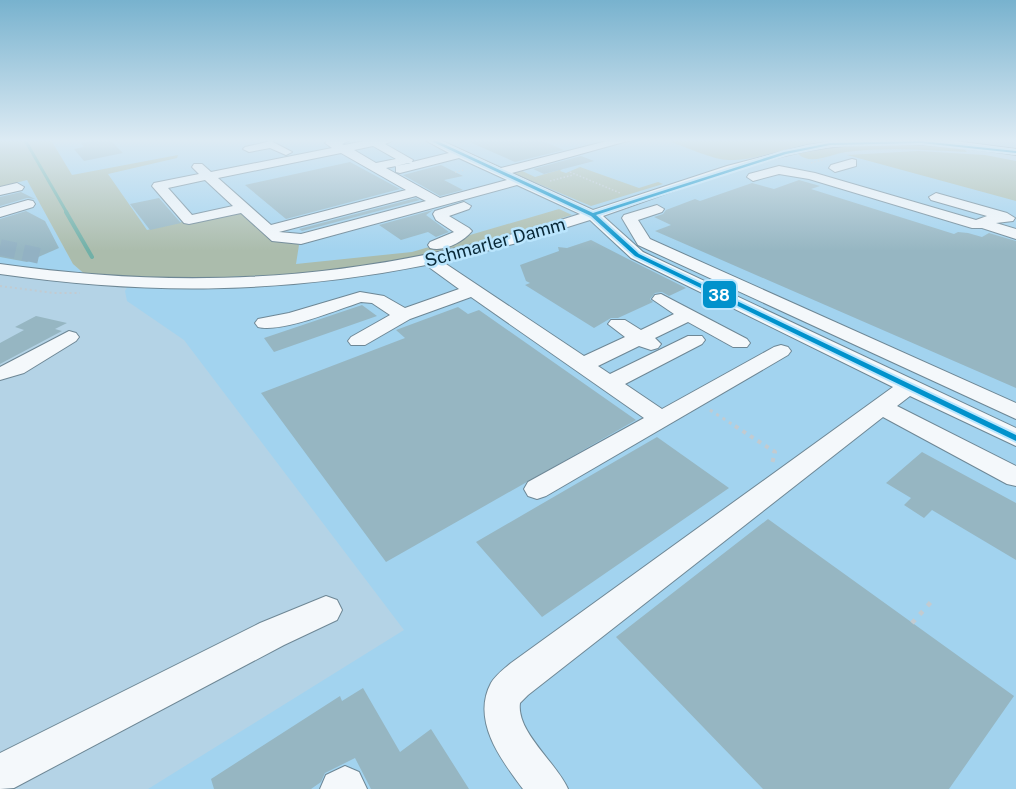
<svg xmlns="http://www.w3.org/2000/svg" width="1016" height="789" viewBox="0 0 1016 789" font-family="'Public Sans',sans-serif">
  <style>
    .built { fill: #a2d3ef }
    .green { fill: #abbcac }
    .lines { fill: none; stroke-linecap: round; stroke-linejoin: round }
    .stream-far1 { stroke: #71b0a7; stroke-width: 3 }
    .stream { stroke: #71b0a7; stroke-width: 4 }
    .building { fill: #96b6c2 }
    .minor-tunnel { stroke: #92b1c3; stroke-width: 16; stroke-dasharray: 16 8; stroke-linecap: butt }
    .minor-casing { stroke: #6e8795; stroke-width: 2 }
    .path-far4 { stroke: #c2cbd1; stroke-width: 1.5; stroke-dasharray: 1.5 2; stroke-linecap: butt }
    .path-far3 { stroke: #c2cbd1; stroke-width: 2; stroke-dasharray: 2 3; stroke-linecap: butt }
    .path-far2 { stroke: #c2cbd1; stroke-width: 3; stroke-dasharray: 3 4.5; stroke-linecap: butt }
    .path-far1 { stroke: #c2cbd1; stroke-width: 4; stroke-dasharray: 4 5; stroke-linecap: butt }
    .path { stroke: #c2cbd1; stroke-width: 4.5; stroke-dasharray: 4.5 7; stroke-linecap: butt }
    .minor { fill: #f4f8fb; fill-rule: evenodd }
    .bus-1-casing { stroke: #bae5fd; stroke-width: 4 }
    .bus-1 { fill: #0192cc; fill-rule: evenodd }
    .labels { text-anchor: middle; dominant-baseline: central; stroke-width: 5; stroke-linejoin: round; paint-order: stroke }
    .far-street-label { font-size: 18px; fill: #092938; stroke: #bae5fd }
    .line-badge { stroke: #bae5fd; stroke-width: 2 }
    .badge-label { font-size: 16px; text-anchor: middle; font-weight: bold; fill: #fff }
  </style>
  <rect width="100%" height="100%" fill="#b4d3e6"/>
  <path class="built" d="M51,140H838L810,144L1016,200V789H148L404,630L184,340L127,301L125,291L132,278Z
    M27,179L73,264L88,277L0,265V187Z"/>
  <path class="green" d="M0,140H51L72,175L178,155L177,158L108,174L147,230L243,208L277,238L293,240L299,245L296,264L412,252L559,209L572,215L454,251L369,266L295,274L188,279L88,277L73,264L27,180L0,187Z
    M678,140H825C794,145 757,161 729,160C713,160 687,147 671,142Z
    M896,143L961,146L967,152C927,150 886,147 846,152C830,154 812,166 798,154C823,141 868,144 896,143Z
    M918,151L985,155L1016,161V201L847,155Z
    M580,167L639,188L658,182L663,184L591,206L508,171L518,169L535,177L562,169L560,171L566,173Z"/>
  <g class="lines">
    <path class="stream-far1" d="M25,140L67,213"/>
    <path class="stream" d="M66,212L92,257"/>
  </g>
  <path class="building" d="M98,140H110L123,153L84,161L74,149L84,147L81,143Z
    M465,140H540L564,150L515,162Z
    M581,156L594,161L544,174L533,169Z
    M350,162L400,189L286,219L245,185Z
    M441,165L463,176L444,180L463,190L440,196L403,175Z
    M799,180L820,186L811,189L954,234L958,232L968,233L982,237L989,233L1016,241V388L655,231L671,225L654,217L663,214L666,210L695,199L700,201L752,183L774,189Z
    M21,192L35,199L27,198L0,206V197Z
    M159,198L181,223L150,230L130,204Z
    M416,198L420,200L302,231L299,229Z
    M433,210L426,215L449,232L436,237L428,232L401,240L379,225Z
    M26,211L45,221L59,248L27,262L0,257V219Z
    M591,240L630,260L686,288L669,296L662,292L655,293L650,299L653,302L618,318H611L594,328L525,285L530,283L526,281L520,265L559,251L558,247L567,248Z
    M362,305L377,316L274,352L264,338Z
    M458,307L468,314L479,310L636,420L386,562L261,393L405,338L396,330Z
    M36,316L67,323L55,329L62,331L0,364V343L24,330L15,327Z
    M657,437L729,488L542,617L476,542Z
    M922,452L1016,503V560L932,510L924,518L904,505L911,498L886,483Z
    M768,519L1014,696L949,789H763L616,637Z
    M363,688L400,752L431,729L469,789H371L355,758L325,773L321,782L311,789H214L211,779L340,696L342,701Z"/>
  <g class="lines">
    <path class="minor-tunnel" d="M0,247L40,256"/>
    <g class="minor-casing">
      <path id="minor" d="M328,140H350L342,144L344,145L370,140H394L385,144L413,160L411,163L386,168L440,198L507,180L459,158L400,173L396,172V166L449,153L425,140H440L501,168L611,140H631L512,173L593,210L727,166L807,145L843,140H947L1016,149V155C948,145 875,138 807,151C737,165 670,193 603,216L643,252L1016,428V446L910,396L897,406L1016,466V486L1007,484L883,417L528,695L520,703C516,732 557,763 568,789H523C501,760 471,720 491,683C496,675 504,669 511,663L893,387L631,258L590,220L513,244L443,262L584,356L625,337L608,324L611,320H625L641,330L674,314L652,299L655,295L661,294L747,339L750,343L747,347H733L688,322L655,338L661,344L658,348L651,350L639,346L598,366L610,374L688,336H702L705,340L702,344L625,384L662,409L774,347L781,345L788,347L791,351L788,355L546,496L537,499L528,496L524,489L528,482L644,418L471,297L410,319L365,345H351L348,341L351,337L390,315L372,303L361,302C337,310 281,333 258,327L255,323L258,319L289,313L360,292L384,296L405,308L459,289L426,265C280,294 147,295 0,274V264C206,293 382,278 580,214L517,185L301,244L272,241L241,213L189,224L184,223L152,186L154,183L199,174L192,167L194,164H202L211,172L332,148L325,143ZM373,146L396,159L376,163L354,150ZM341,153L406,190L271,225L218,178ZM205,180L233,206L192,215L168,188ZM416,196L426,201L301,234L279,232Z
        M271,141L292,152L286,155L270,148L249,152L243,149L245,147Z
        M852,159L856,160V166L835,172L829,168L831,165Z
        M779,166L815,173L976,220L987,216L931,200L929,197L936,193L1007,213L1015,218L1013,221L996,223L1016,229V239L982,228H972L809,179L779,174L753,181L747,177L749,174Z
        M17,183L24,187L22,190L0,195V187Z
        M28,200L33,201L35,204L33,207L0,217V208Z
        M464,202L471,206L469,209L449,216L469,228L472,231C463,242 444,252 430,248L428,245L430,242L454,232L436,220L433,214L435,211Z
        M657,205L664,209L662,212L638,220L650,239L1016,403V419L638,245L622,218L624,215Z
        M69,331L76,333L79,337L76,341L24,373L0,380V367Z
        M326,596L337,600L342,610L337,620L284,645L14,788L0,789V753L260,623Z
        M345,766L359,772L367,789H320L326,775Z"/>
    </g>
    <path class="path-far4" d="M811,163L825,159
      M455,172L465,170
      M570,172L620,193
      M550,181L573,175"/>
    <path class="path-far3" d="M0,286L54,293H80"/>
    <path class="path-far2" d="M710,410L738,428"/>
    <path class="path-far1" d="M735,426L775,452L772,464"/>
    <path class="path" d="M912,623L931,602"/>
    <use href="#minor" class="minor"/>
    <g class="bus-1-casing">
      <path id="bus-1" d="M429,140H435L593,213L784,152L830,143L921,141L1016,151V153L921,143L830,145L786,154L596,215L639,254L1016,435V441L635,256L591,216Z"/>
    </g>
    <use href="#bus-1" class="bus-1"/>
  </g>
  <linearGradient id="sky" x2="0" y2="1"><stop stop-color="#78b2ce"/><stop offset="0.56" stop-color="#ddebf4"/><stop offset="1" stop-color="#ddebf4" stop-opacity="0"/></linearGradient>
  <rect width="1016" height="251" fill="url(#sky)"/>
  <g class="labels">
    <g class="far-street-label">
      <text transform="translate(495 242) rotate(-15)">Schmarler Damm</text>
    </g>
  </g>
  <rect class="line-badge" x="702" y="280" width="35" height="29" rx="6" fill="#0192cc"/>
  <g class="badge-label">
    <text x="719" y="301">38</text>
  </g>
</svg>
